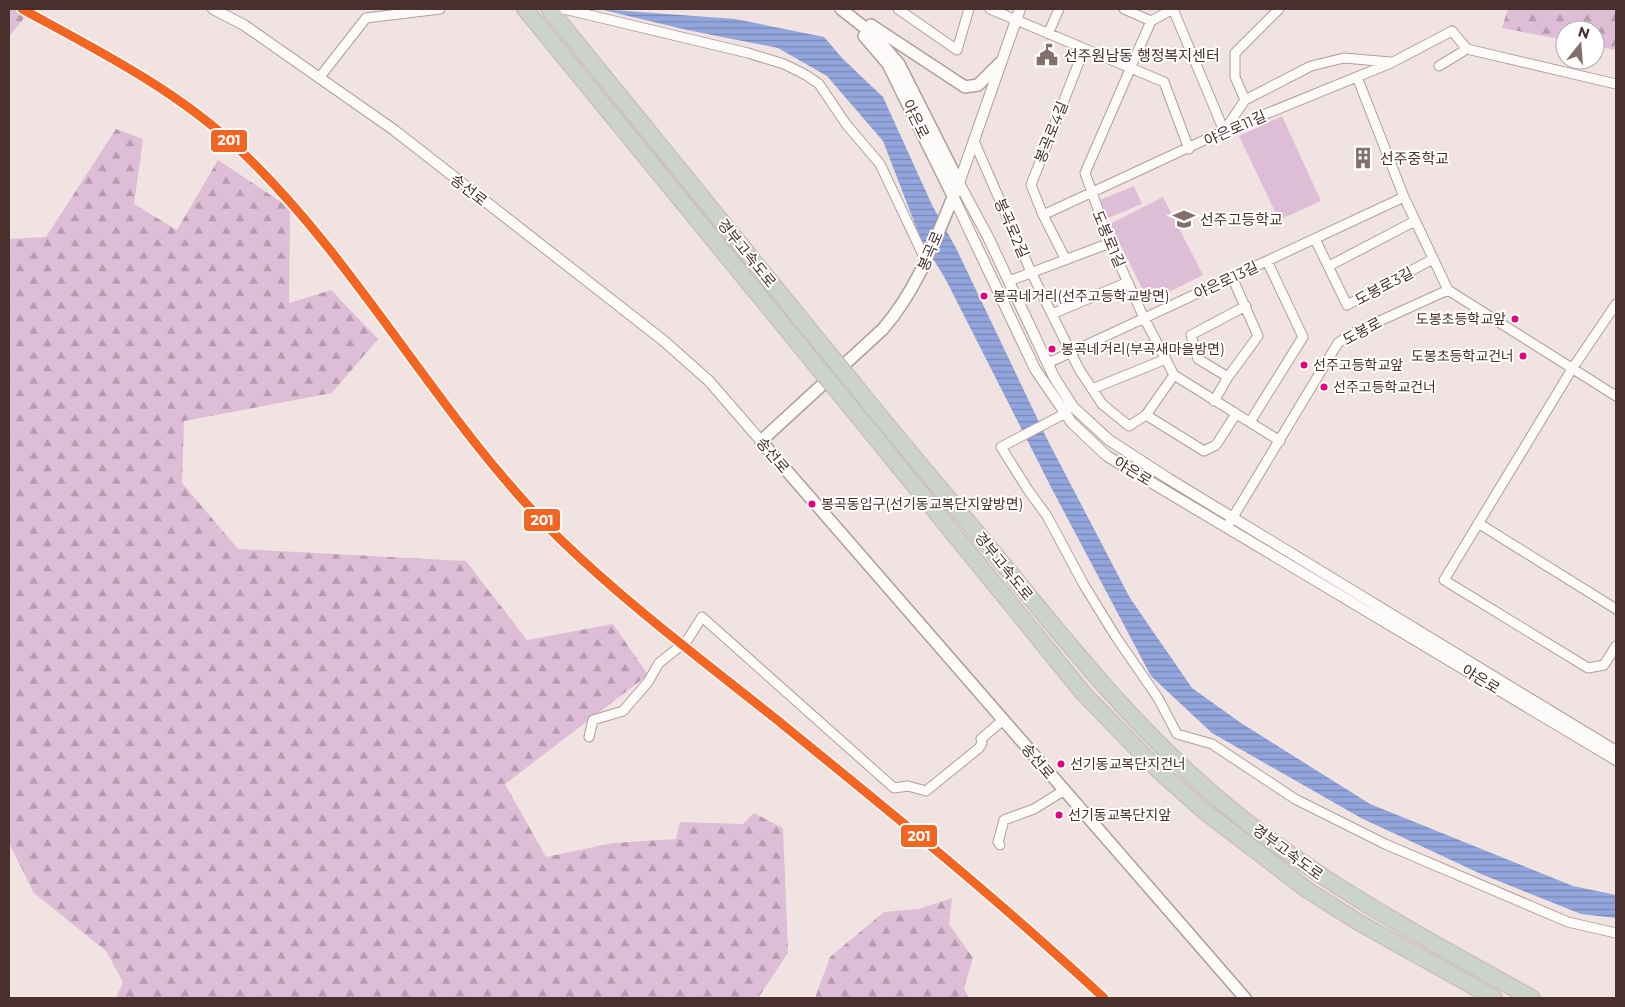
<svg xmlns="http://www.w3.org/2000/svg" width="1625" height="1007" viewBox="0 0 1625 1007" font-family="Montserrat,'Noto Sans KR',sans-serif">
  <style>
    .forest { fill: url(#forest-firs) }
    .garden { fill: #debed7 }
    .water { fill: url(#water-rules) }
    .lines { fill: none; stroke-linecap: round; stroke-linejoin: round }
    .minor-casing { stroke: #af9e9c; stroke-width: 11 }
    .tertiary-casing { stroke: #af9e9c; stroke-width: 12 }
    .secondary-casing { stroke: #af9e9c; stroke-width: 14 }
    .motorway-casing { stroke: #cbc0bf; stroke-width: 18 }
    .minor { stroke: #fdfbfa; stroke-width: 9 }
    .tertiary { stroke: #fdfbfa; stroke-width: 10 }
    .secondary { stroke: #fdfbfa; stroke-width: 11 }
    .motorway { stroke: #ccd3ca; stroke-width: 15 }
    .motorway-bridge-casing { stroke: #cbc0bf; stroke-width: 18; stroke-linecap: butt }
    .motorway-bridge { stroke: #ccd3ca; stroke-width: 15 }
    .rail-1-casing { stroke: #fff; stroke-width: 12 }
    .rail-1 { stroke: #f26522; stroke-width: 9 }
    .bus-dot { fill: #e5007d; stroke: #fff; stroke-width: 2 }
    .labels { text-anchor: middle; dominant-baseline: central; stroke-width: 4; stroke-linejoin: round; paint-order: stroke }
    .bus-label { font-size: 14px; fill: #49302d; stroke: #fff; text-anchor: start }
    .poi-label { font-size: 15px; fill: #49302d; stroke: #fff; text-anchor: start }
    .street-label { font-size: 15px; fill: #49302d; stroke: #fff }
    .line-badge { stroke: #fff; stroke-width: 2 }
    .badge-label { font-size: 14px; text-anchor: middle; font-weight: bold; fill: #fff }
  </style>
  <defs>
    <pattern id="forest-firs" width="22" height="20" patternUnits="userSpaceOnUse" patternTransform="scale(1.25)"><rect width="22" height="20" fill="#debed7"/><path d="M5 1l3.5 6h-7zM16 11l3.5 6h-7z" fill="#b69baf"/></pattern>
    <pattern id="water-rules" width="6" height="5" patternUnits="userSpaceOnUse" patternTransform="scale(1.25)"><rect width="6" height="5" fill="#92a5dc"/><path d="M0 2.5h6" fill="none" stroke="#7987b3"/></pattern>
  </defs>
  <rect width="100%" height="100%" fill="#f1e3e1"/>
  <path class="forest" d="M9,9H32L9,36Z
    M1508,9H1616V50L1595,46V30H1565V40L1502,28Z
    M116,129L143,139L134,204L177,230L218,160L290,208L289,303L331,290L378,339L332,393L184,421L182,483L238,549L466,561L527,640L613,624L648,675L505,784L546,857L613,843L676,839L680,822L743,824L754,813L783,828L788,953L758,998H116L123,982L106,951L34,893L9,843V239L46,237Z
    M952,898L949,924L973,958L964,988L969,998H815L830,957L884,912L919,909Z"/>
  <path class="garden" d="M1282,116L1321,201L1279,220L1239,136Z
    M1134,186L1142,204L1108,218L1100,200Z
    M1163,197L1203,275L1149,302L1110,224Z"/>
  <path class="water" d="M599,9L735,19L824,37L843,59L883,97L932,205L956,248L1048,441L1130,598L1192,688L1241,723L1370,804L1573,886L1616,895V918L1581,914L1481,874L1361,818L1212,733L1151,676L1053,491L946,280L920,237L883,141L827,76L778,48L687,30Z"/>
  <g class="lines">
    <g class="minor-casing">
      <path id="minor" d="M564,9L748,53L784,64L806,75L819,84L846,124L880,164L926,261
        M898,9L957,50L969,9
        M990,9L1164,82L1189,149
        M1124,9L1151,21
        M1173,9L1151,21L1085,173L1110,243L1144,318L1174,375L1280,441
        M1173,9L1224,131
        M1048,34L1059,9
        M1439,66L1467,49L1616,84
        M1357,77L1404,197L1448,290
        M319,78L366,18L440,9
        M1245,100L1235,77V53L1279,9
        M1224,131L1245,100L1311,66L1344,58L1390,62
        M974,141L1031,272L1079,369L1102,404L1129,426L1146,415L1174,375
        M1043,215L1031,185L1084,49
        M1315,239L1347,305L1433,259
        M1066,260L1043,215L1224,131L1391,63L1452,31L1467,49
        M1329,266L1415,221
        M1009,281L1110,243
        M1616,304L1572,369L1444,580L1588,668L1604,665L1616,646
        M1052,314L1128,282
        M1048,363L1404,197
        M1228,377L1198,359L1191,335L1246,306
        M1092,389L1166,359
        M1214,401L1228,377L1258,336L1232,277
        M1066,413L1001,447L1028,490L1047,516L1084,585L1116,637L1158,698L1177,734L1212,744L1295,799L1385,844L1568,922L1616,933
        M1146,415L1204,451L1216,445L1236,414
        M1250,422L1303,337L1267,261
        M1478,523L1616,609
        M1227,527L1338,343L1351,334L1448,290L1616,396
        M688,639L702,617L894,788L908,786L926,791L979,748L982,743L981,739L1003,720
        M589,737L593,720L623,711L648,682L659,663L683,644
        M1000,845L998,842L1004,820L1034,809L1063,791"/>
    </g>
    <g class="tertiary-casing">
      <path id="tertiary" d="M213,9L244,25L394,130L664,341L709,381L761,441
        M1020,9L959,183L988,237L1054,377L1073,407L1109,440L1169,479L1616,751
        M953,196L1035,369L1072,423L1107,456L1616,760"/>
    </g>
    <g class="secondary-casing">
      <path id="secondary" d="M841,9L874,35L899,64L959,183C937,234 920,286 883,329L761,441L1245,998
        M871,25L965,87L978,85L1000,63
        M864,36L888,64L953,196"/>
    </g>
    <g class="motorway-casing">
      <path id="motorway" d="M525,9L815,364
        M549,9L830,355
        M854,384C905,448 959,510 1011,574C1080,659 1148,742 1233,811C1325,886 1429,941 1532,998
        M840,394L1084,694L1158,770L1204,811L1306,889L1358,922L1494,998"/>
    </g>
    <use href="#minor" class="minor"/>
    <use href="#tertiary" class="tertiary"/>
    <use href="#secondary" class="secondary"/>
    <use href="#motorway" class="motorway"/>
    <g class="motorway-bridge-casing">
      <path id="motorway-bridge" d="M830,355L854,384
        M815,364L840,394"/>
    </g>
    <use href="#motorway-bridge" class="motorway-bridge"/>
    <g class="rail-1-casing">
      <path id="rail-1" d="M22,9C97,50 177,90 240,150C362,266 439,420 560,539C627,604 703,661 776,719C888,810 999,900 1104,998"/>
    </g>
    <use href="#rail-1" class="rail-1"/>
  </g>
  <defs>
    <g id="civic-bare" transform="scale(1.725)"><path d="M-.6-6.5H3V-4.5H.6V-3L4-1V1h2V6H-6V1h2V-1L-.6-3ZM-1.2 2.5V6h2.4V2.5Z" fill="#846f6c" stroke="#fff" stroke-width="2.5" paint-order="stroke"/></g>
    <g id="building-bare" transform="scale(1.725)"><path d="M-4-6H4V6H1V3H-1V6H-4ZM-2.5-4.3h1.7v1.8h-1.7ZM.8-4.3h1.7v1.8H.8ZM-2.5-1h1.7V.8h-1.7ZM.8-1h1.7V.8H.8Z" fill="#846f6c" stroke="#fff" stroke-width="2.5" paint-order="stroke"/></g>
    <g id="school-bare" transform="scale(1.725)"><path d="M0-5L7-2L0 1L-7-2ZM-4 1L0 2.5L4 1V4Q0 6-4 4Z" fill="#846f6c" stroke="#fff" stroke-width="2.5" paint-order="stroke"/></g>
  </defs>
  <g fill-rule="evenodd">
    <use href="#civic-bare" x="1047" y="55"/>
    <use href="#building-bare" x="1363" y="158"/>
    <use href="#school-bare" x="1184" y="219"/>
  </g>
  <g class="bus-dot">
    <circle cx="984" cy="296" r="4.5"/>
    <circle cx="1515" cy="319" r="4.5"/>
    <circle cx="1052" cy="349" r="4.5"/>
    <circle cx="1523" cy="356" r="4.5"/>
    <circle cx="1304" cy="365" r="4.5"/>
    <circle cx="1324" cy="387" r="4.5"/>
    <circle cx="812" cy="504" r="4.5"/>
    <circle cx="1061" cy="764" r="4.5"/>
    <circle cx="1059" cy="815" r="4.5"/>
  </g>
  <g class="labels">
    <g class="bus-label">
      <text x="993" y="296">봉곡네거리(선주고등학교방면)</text>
      <text x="1506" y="319" text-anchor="end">도봉초등학교앞</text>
      <text x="1061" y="349">봉곡네거리(부곡새마을방면)</text>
      <text x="1514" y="356" text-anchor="end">도봉초등학교건너</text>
      <text x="1313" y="365">선주고등학교앞</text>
      <text x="1333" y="387">선주고등학교건너</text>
      <text x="821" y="504">봉곡동입구(선기동교복단지앞방면)</text>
      <text x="1070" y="764">선기동교복단지건너</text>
      <text x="1068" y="815">선기동교복단지앞</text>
    </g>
    <g class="poi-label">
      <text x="1064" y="55">선주원남동 행정복지센터</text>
      <text x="1380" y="158">선주중학교</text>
      <text x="1200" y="219">선주고등학교</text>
    </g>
    <g class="street-label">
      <text transform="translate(916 119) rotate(64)">야은로</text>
      <text transform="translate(1235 128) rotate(-24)">야은로11길</text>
      <text transform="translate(1051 132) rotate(-68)">봉곡로4길</text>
      <text transform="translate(469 190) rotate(38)">송선로</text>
      <text transform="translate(1012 228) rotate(66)">봉곡로2길</text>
      <text transform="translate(1109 239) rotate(67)">도봉로1길</text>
      <text transform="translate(930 251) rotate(-67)">봉곡로</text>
      <text transform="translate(747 253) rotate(51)">경부고속도로</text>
      <text transform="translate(1226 280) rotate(-25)">야은로13길</text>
      <text transform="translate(1384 286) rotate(-28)">도봉로3길</text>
      <text transform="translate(1362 331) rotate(-28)">도봉로</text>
      <text transform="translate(773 455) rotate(50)">송선로</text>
      <text transform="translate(1133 471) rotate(31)">야은로</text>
      <text transform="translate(1004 566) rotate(51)">경부고속도로</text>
      <text transform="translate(1481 679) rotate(31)">야은로</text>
      <text transform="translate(1038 761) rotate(50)">송선로</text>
      <text transform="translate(1288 852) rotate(36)">경부고속도로</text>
    </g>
  </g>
  <g class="line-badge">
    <rect x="210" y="129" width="38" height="24" rx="5" fill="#f26522"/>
    <rect x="523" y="508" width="38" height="24" rx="5" fill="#f26522"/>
    <rect x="900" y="824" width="38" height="24" rx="5" fill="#f26522"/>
  </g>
  <g class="badge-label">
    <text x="229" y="145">201</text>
    <text x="542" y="525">201</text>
    <text x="919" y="841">201</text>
  </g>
  <rect width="1625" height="1007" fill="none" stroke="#49302d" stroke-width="20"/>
  <g transform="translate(1580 45) rotate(17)"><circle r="24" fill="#ffffff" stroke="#b6acab"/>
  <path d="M0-4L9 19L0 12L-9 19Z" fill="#846f6c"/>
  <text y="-8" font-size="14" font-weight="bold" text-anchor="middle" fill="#49302d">N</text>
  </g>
</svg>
